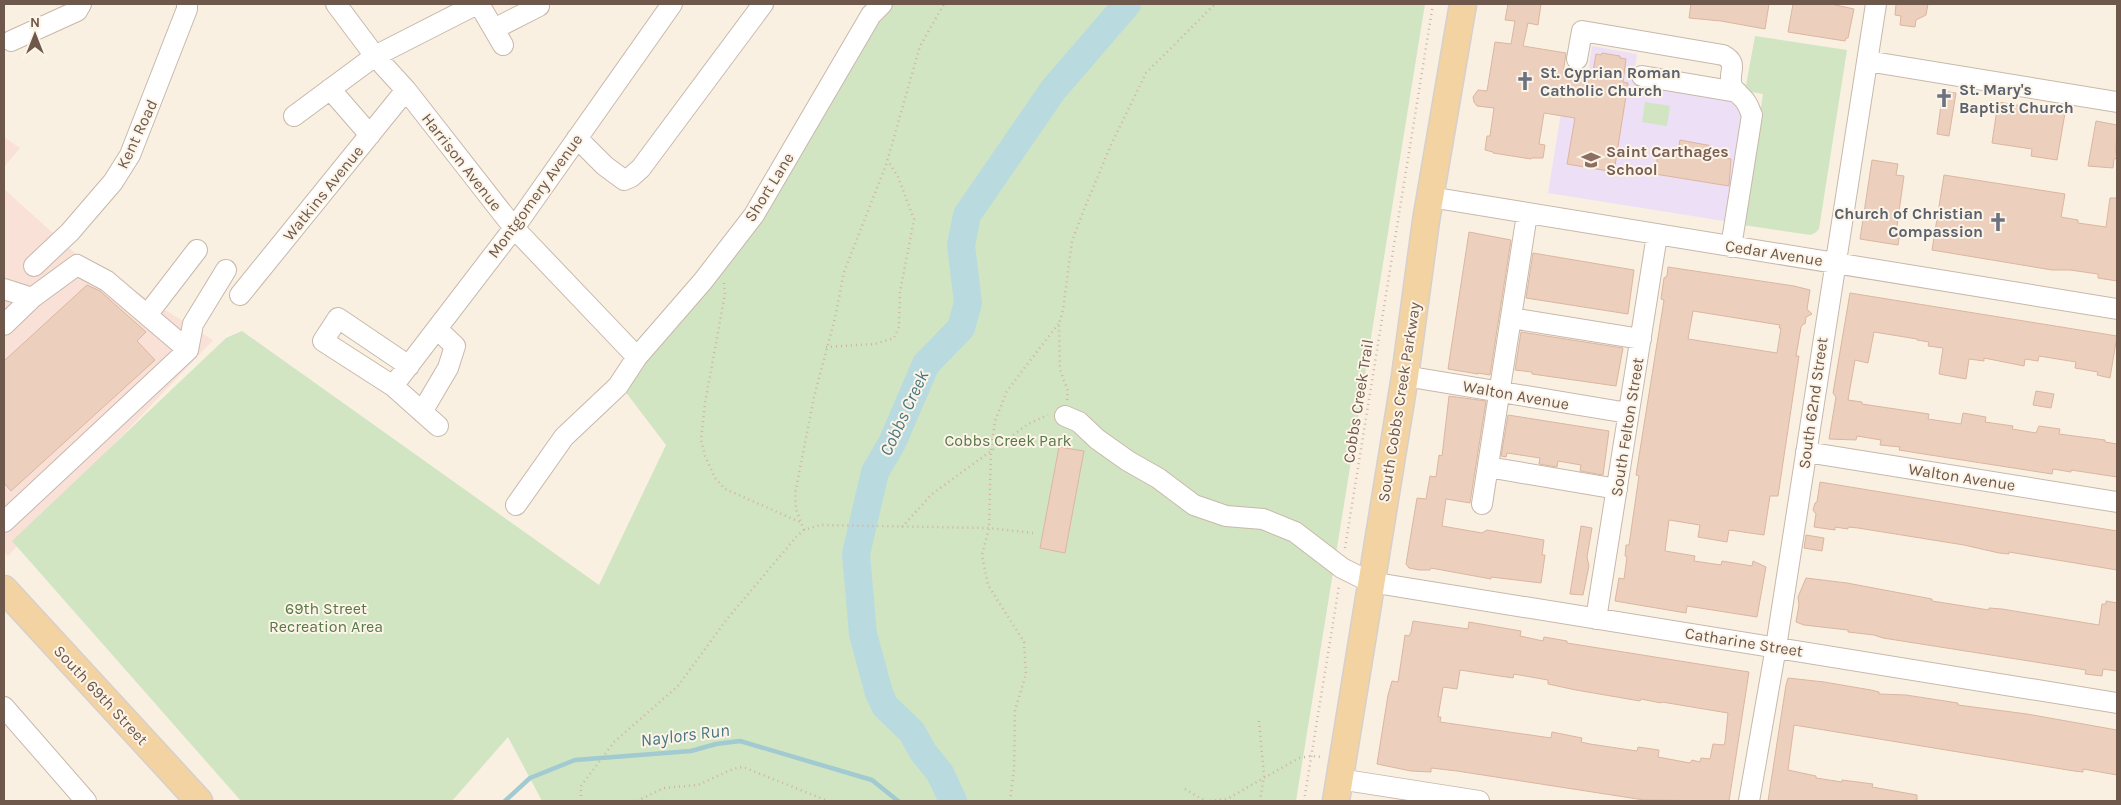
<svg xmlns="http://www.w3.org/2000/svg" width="2121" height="805" viewBox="0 0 2121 805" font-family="Karla,sans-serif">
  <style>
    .commercial { fill: #f9e1d7 }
    .education { fill: #eddff5 }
    .green { fill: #d1e5c3 }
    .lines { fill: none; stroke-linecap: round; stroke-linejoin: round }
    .stream { stroke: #a1cad1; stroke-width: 4.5 }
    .river { stroke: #b9dbe0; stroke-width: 28 }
    .building { fill: #eccfbd; stroke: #dcb69f; fill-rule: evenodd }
    .minor-casing { stroke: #c8b8ab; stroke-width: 22 }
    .major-casing { stroke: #d6d0cd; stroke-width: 29 }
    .path { stroke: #d0b3a1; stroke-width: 2.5; stroke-dasharray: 1 4; stroke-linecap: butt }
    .minor { stroke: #fff; stroke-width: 20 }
    .major { stroke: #f2d3a1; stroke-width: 26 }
    .labels { text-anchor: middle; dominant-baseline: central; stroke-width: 4; stroke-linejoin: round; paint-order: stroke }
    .worship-label { font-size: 16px; font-weight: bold; fill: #5b616d; stroke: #fdf4e8; text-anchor: start }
    .street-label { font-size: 16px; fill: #6e584c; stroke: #fdf4e8 }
    .education-label { font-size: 16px; font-weight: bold; fill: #785e54; stroke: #fdf4e8; text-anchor: start }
    .park-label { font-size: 16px; fill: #567948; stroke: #fdf4e8 }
    .water-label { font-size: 18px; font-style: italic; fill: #487780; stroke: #fdf4e8 }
  </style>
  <rect width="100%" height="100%" fill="#f9f0e2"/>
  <path class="commercial" d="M4,137L20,148L4,167Z
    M4,189L75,253L213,340L8,556L4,553Z"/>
  <path class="education" d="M1592,46L1637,54L1633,84L1731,100L1740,109L1744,116L1730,222L1548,193L1568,70L1588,73Z"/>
  <path class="green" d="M885,4H1425L1296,801H542L508,737L452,801H241L12,541L226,338L242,331L599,585L666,445L618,382L778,175Z
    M1755,36L1847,50L1819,229L1815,233L1810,235L1743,225L1763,94L1745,91Z
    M1645,102L1670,106L1667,126L1642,122Z"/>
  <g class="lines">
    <path class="stream" d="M505,801L530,778L575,760L691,751L716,744L740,741L872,780L898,801"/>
    <path class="river" d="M953,801L940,773L923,752L912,732L885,706L879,693L863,634L856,554L875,472L892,443L926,364L961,328L968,303L961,245L967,215L1053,90L1127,4"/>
  </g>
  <path class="building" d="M1508,4H1541L1538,25L1528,23L1523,46L1566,53L1563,73L1592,77L1596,54L1601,55L1602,53L1620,56V58L1626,59L1623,82L1628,83L1614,172L1567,164L1575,118L1544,113L1539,144L1545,145L1543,158H1531V159L1493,153V152L1485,150L1487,136H1490L1494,108L1477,106L1474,102L1473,97L1478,90L1487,91L1495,42L1511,44L1515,21L1505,20Z
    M1691,4H1769L1765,29L1721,21L1689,18Z
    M1793,4H1831L1854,9L1848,38H1846L1845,41L1788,32Z
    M1896,4H1928L1926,15L1916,20L1915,27L1900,25L1901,16L1895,15Z
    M1943,91L1956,93L1949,136L1937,134Z
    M1998,102L2065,113L2057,160L2031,156L2032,149L1992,143Z
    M2096,121L2117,125L2116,152L2117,158L2114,159L2113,168L2088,166Z
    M1680,140L1712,146L1710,156L1731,159L1729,186L1655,174L1659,148L1678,151Z
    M1872,160L1898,164L1896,175L1904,176L1896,233H1900L1898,245L1860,239Z
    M1944,175L2065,194L2061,217L2078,220V223L2106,227L2110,198H2117V281L2098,278V274L2070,270H2052L1932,250Z
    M1469,232L1511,240L1490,375L1478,373V374L1448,369Z
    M1533,253L1634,270L1628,314L1526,298Z
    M1668,267L1794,286L1810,290L1807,309L1812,314L1806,317L1805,324H1803L1801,327L1796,356H1799L1778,496H1770L1764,535L1729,530L1727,542L1698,537L1700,525L1669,520L1665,551L1695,556L1694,561L1721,565L1722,561L1752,566L1753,561L1766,567L1757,617L1687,606L1686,613L1615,601L1619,578L1624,579L1627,557L1625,556L1626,545H1629L1639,476L1636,475L1664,300L1661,299L1664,278L1667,276ZM1693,311L1780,325L1779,328H1781L1777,353L1688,339Z
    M87,285L100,291L146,332L137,341L155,360L11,491L4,483V361Z
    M1850,293L2117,336L2110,378L2097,375L2098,372L2075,368L2076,362L2039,356L2038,361L2025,359L2024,366L1984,358V361L1969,359L1966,379L1939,374L1943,348L1928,346L1929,342L1917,340V339L1874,332L1868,363L1855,360L1848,400L1862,402V404L1929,414L1928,419L1961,424L1963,413L1986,417L1985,422L2013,426L2012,429L2036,433L2039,426L2060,429L2059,434L2105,440V442L2117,444V477L2071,470V472L2053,469L2052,474L1930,455L1899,450L1900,447L1880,445L1881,440L1857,436L1856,440L1829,439L1836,397L1833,393Z
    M1521,332L1623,348L1616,386L1532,374V372L1515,370Z
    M2036,391L2054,394L2051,408L2033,405Z
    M1449,396L1486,401L1470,503L1446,499L1442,526L1482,533L1487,530L1544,540L1542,555H1545L1541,583L1491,577V579L1431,568L1430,570H1419L1409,568L1406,564L1417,498L1426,499L1430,476L1436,477L1439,455L1442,456Z
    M1508,415L1609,431L1603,475L1580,471L1581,465L1558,461L1557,467L1539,464L1540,458L1507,453L1506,457L1501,456Z
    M1059,447L1084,451L1065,553L1040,548Z
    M1820,482L2117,531V570L2009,552V554L1999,553L1964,545L1858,528L1848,527V529L1835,527V530L1814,527L1816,514L1813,510L1815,503L1817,502Z
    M1581,526L1592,528L1587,557L1589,566L1583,595L1570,594Z
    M1806,535L1824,538L1822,551L1804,548Z
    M1806,578L1847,583L1932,599V601L1989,610V608L2002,609L2099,625L2102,604H2106V601L2117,603V671L2103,669L2102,676L2085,674L2086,670L1883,638L1874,635L1848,632V630L1804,625L1796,622L1799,605L1798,597Z
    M1413,621L1468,629L1469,622L1521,631L1520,636L1543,641L1544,637L1567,641V643L1749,672L1729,801L1644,800L1457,771L1431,768V772L1411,771L1377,764L1388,695L1392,681L1398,682L1405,635L1409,636L1411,632ZM1460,670L1513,678L1514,674L1548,680V684L1576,690L1640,701L1641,699L1661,703L1662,702L1728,713L1725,742L1724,745L1713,744L1710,759L1701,758L1700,762L1692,760L1690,763L1658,757L1659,750L1638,747L1637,751L1590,744L1581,742L1582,738L1552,732L1551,738L1440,722L1441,717H1438L1443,687L1457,689Z
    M1788,678L1824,682L1871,690L1879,692V694L1906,695L1958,703V705L2027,714L2117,730V775L2083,769V772L2074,771L1794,725L1788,770L1816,776V778L1842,782V780L1873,784L1872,787L1917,795V801H1768L1786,685Z"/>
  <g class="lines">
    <g class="minor-casing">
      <path id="minor" d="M336,4L375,56L406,90L514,228L637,357
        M479,4L503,45
        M494,29L539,6
        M11,41L77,11L81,4
        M1577,59L1582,31L1723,55C1740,64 1727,72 1732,86C1735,93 1744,97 1747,104C1749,107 1750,111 1752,115L1731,247
        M1867,61L2117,102
        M1642,76L1737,92
        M330,89L370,135
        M294,116L375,56L477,4
        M577,138L605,166L624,180L631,177L641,168L763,4
        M1430,197L2117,309
        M34,266L70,232L113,182L130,155L187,9V4
        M4,289L32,298
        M240,295L406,90
        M147,315L197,250
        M1511,318L1641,339
        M4,325L32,298L77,265L107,281L188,350
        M409,366L338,318L323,341L393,386L438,426
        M1405,376L1628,413
        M393,386L514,228L672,4
        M422,412L448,368L455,346L437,329
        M1065,416L1079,422L1097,439L1128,461L1158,478L1194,505L1226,516L1263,519L1295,532L1342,568L1370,582L2117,703
        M1806,452L2117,502
        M1488,467L1617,489
        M1482,504L1527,214
        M516,505L564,437L618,386L637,357L703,281L754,215L871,15L882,4
        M4,522L188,350L193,324L226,270
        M1596,619L1657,235
        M4,707L86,801
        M1339,779L1479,801
        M1749,801L1776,647L1876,4"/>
    </g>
    <g class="major-casing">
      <path id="major" d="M4,589L199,801
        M1336,801L1405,376L1426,221L1463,4"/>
    </g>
    <path class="path" d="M724,283L725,294L705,403L701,440L705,456L715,478L725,489L800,522
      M826,347L875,344L894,338L899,327L900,292L914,219L898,177L888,161
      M1067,400L1068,391L1060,370L1059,324L1063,310L1072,241L1085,207L1111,145L1146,73L1215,4
      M902,527L932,494L1028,424L1048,415
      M804,530L796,509L795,494L814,397L835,318L844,272L886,165L920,46L944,4
      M1345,548L1433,4
      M1259,721L1264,776L1260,801
      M1185,789L1205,801
      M581,801V786L614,742L678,686L727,619L797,536L804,530L820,525L989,528L1033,533
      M637,801L664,788L698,785L733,769L743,767L828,801
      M1010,801L1014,769L1015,710L1026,674L1024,642L988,585L982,555L989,528L991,449L995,421L1007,391L1058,324
      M1210,801L1227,799L1299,758L1311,756L1322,757
      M1304,801L1339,586"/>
    <use href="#minor" class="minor"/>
    <use href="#major" class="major"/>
  </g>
  <defs>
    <g id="church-bare" transform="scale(1.5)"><path d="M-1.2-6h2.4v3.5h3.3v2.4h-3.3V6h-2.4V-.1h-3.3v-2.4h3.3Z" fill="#6b7280" stroke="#fdf4e8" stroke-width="2.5" paint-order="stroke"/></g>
    <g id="school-bare" transform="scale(1.5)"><path d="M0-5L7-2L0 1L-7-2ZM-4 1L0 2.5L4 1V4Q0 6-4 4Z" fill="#8d6e63" stroke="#fdf4e8" stroke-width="2.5" paint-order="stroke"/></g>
  </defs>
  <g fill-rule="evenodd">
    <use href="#church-bare" x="1525" y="81"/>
    <use href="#church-bare" x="1944" y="98"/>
    <use href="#school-bare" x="1591" y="160"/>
    <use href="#church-bare" x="1998" y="222"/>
  </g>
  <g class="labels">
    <g class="worship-label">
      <text x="1540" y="72">St. Cyprian Roman<tspan x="1540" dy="18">Catholic Church</tspan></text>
      <text x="1959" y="89">St. Mary's<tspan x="1959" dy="18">Baptist Church</tspan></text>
      <text x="1983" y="213" text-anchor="end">Church of Christian<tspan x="1983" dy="18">Compassion</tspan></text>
    </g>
    <g class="street-label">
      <text transform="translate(137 134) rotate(-65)">Kent Road</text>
      <text transform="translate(462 162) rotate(52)">Harrison Avenue</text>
      <text transform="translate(769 187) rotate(-58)">Short Lane</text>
      <text transform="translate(323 193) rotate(-51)">Watkins Avenue</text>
      <text transform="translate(535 196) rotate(-54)">Montgomery Avenue</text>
      <text transform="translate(1774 253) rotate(9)">Cedar Avenue</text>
      <text transform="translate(1516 395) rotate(10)">Walton Avenue</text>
      <text transform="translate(1358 401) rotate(-81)">Cobbs Creek Trail</text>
      <text transform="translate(1399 402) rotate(-81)">South Cobbs Creek Parkway</text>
      <text transform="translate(1813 403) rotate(-82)">South 62nd Street</text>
      <text transform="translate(1627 427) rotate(-81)">South Felton Street</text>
      <text transform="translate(1962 477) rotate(9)">Walton Avenue</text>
      <text transform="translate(1744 642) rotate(9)">Catharine Street</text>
      <text transform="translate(101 695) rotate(47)">South 69th Street</text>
    </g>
    <g class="education-label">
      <text x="1606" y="151">Saint Carthages<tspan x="1606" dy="18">School</tspan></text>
    </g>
    <g class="park-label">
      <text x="1008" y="440">Cobbs Creek Park</text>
      <text x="326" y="608">69th Street<tspan x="326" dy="18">Recreation Area</tspan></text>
    </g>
    <g class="water-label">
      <text transform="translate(904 413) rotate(-65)">Cobbs Creek</text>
      <text transform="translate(685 735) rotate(-7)">Naylors Run</text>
    </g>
  </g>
  <rect width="2121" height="805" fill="none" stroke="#6e584c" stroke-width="10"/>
  <g transform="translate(35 35)" stroke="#fdf4e8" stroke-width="4" paint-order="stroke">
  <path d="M0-4L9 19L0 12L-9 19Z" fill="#6e584c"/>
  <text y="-8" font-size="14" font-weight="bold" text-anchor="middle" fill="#6e584c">N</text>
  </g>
</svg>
